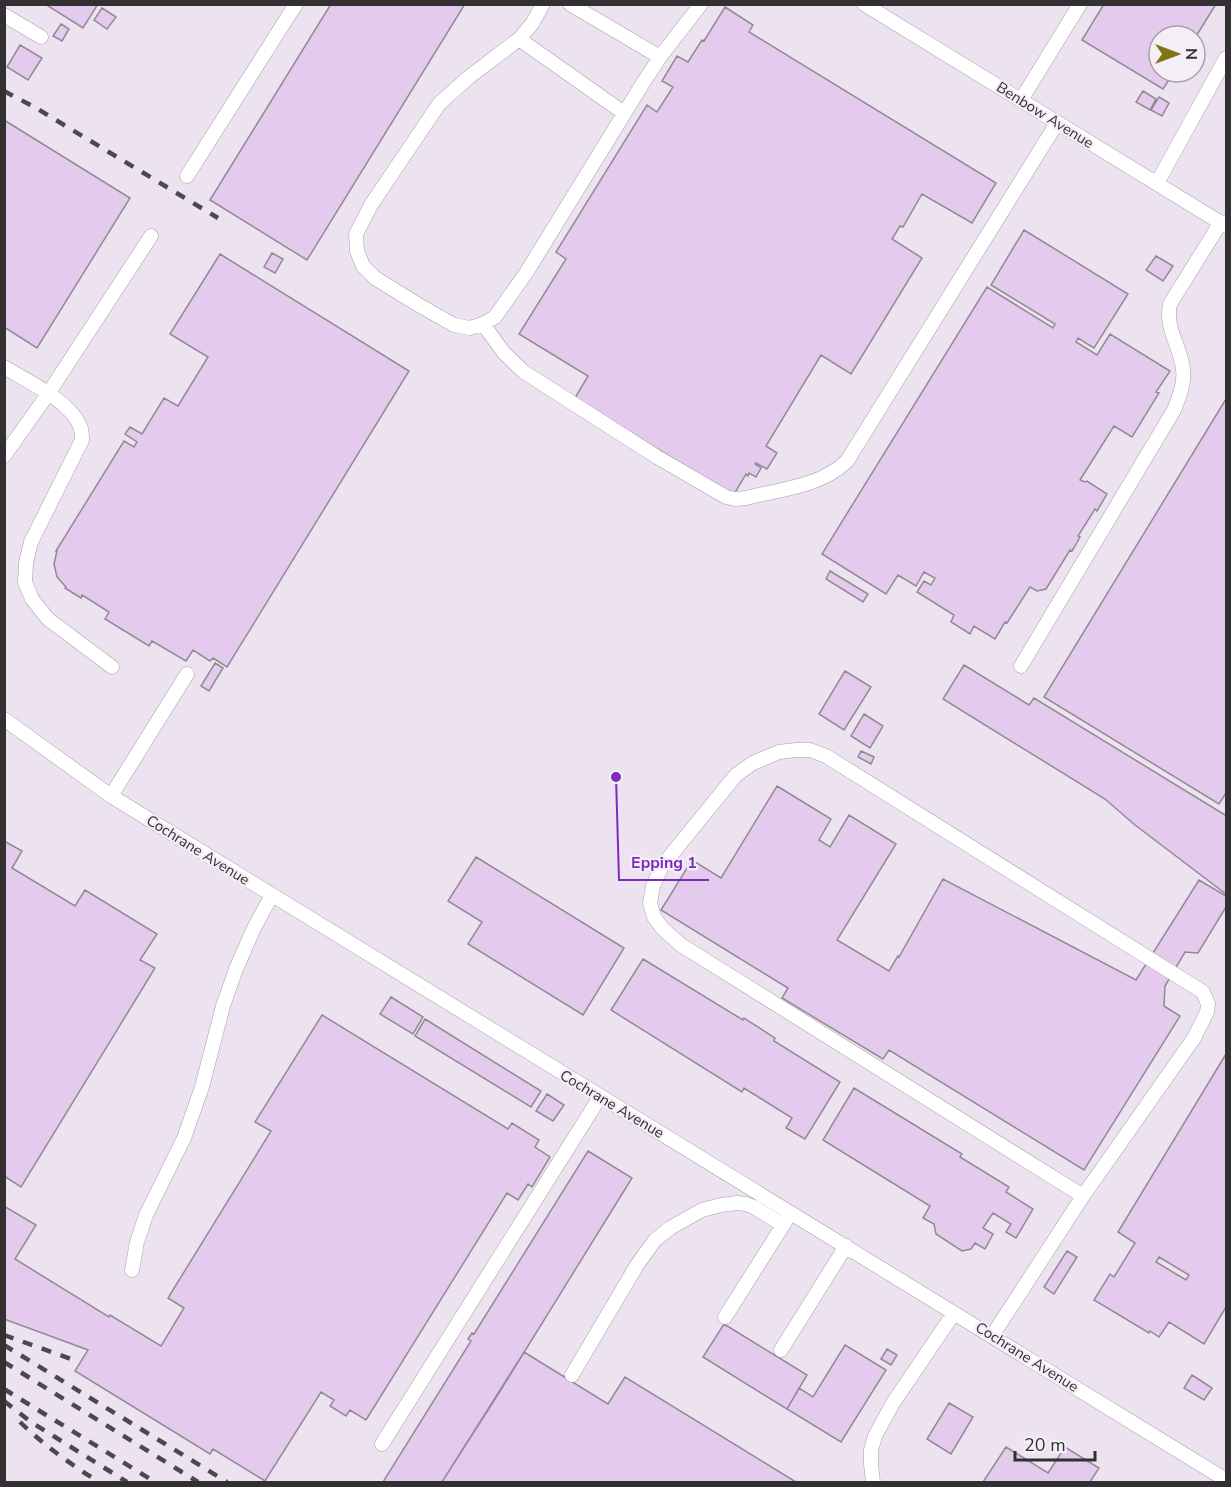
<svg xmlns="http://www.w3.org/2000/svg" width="1231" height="1487" viewBox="0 0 1231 1487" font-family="'Nunito Sans',sans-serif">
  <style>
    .built { fill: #ece2f0; fill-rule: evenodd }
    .building { fill: #e4cbed; stroke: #908b92; stroke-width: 1.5; fill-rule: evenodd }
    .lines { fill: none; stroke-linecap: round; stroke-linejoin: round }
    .service-casing { stroke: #a6a0a8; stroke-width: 15 }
    .service { stroke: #fff; stroke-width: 14 }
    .rail { stroke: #4c494d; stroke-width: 4.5; stroke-dasharray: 10 10; stroke-linecap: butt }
    .labels { text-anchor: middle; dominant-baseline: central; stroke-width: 4.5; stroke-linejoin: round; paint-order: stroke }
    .street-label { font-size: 15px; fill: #323033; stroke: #f4eff7 }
    .leader { fill: none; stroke: #7b2cbf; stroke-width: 2 }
    .callout-dot { fill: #7b2cbf; stroke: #f4eff7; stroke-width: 2 }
    .callout-label { font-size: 16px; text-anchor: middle; font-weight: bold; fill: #7b2cbf; stroke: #f4eff7; stroke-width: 4.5; stroke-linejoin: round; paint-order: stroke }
  </style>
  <rect width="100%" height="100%" fill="#f4eff7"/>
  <path class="built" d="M5,5H1226V1482H5ZM1159,36H1195V72H1159Z"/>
  <path class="building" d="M45,4H98L83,28Z
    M331,4H465L307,260L210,200Z
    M1104,4H1216L1195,38V36H1159V72H1174L1163,89L1082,40Z
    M725,7L753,25L749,32L996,183L972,223L922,194L903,227L900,226L892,239L922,258L851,374L821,355L766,446L777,453L767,469L756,463L755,464L761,468L756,477L749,473L748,476L746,474L733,496L575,398L588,376L519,334L566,259L556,252L647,105L657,112L673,87L662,81L677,56L688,62L702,40L704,41Z
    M102,8L116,17L107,29L94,20Z
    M61,24L69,29L62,41L53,36Z
    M20,45L42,58L28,80L7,67Z
    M1143,91L1156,99L1150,110L1136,102Z
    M1159,97L1169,103L1162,116L1151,110Z
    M4,120L130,198L37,348L4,327Z
    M1024,230L1128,294L1094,348L1078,338L1076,342L1097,355L1110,334L1170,371L1156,392L1159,393L1132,437L1114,426L1080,480L1085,482L1087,481L1107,494L1097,511L1095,509L1078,536L1080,537L1072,551L1070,550L1046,589L1037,591L1030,587L1007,623L1005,622L995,639L974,626L970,634L951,622L954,615L917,592L924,581L931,585L935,578L924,572L916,586L898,575L886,594L822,554L987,287L1053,328L1055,324L991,285Z
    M272,253L283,259L275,273L264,267Z
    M220,254L409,371L227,667L213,658L210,661L193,650L186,661L152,641L149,646L105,619L109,612L82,595L81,598L65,588L66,587L57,577L54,564L57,551H56L124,441L134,447L137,442L125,434L130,427L142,434L164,398L178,406L208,357L170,334Z
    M1156,256L1173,266L1163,281L1146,270Z
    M1226,399V793L1219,804L1044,697Z
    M830,571L868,594L863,602L826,579Z
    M215,663L223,668L209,691L201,686Z
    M964,665L1029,705L1034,698L1225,815L1226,814V894L1135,825L1105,799L943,699Z
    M845,671L871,687L844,730L819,714Z
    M864,714L883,726L870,748L851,736Z
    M861,751L874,757L871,764L858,757Z
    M777,786L831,819L819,840L830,847L849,815L896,844L837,940L889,971L898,956L899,957L943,879L1136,980L1199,880L1226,896V907L1198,953L1185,952L1165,986L1164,1006L1180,1016L1084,1170L889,1050L883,1059L782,998L788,988L661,910L692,860L721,878Z
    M4,841L22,851L12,868L75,906L85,890L157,934L140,960L155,968L21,1187L4,1176Z
    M476,857L624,948L583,1015L468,944L482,922L448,901Z
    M643,959L743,1020L744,1018L775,1038L774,1041L840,1082L805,1139L786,1128L792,1118L744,1088L742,1092L611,1010Z
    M391,997L423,1017L413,1034L380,1014Z
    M322,1015L508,1129L512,1123L539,1140L535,1147L550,1157L532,1187L528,1184L518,1200L507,1193L366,1420L350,1410L346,1416L330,1406L334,1400L321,1392L265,1481L213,1449L210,1454L75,1371L88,1350L4,1319V1206L36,1225L15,1259L109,1317L110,1315L161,1346L184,1308L168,1298L271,1131L255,1122Z
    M425,1019L541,1091L531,1107L415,1036Z
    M1226,1054V1307L1204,1344L1169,1322L1159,1337L1150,1331L1149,1333L1094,1300L1110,1274L1114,1277L1135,1243L1118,1232ZM1159,1257L1189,1275L1186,1280L1156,1262Z
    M854,1088L962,1154L960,1157L1009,1187L1006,1192L1033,1209L1016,1238L1006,1232L1011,1224L993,1213L983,1228L993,1234L985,1249L975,1243L971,1249L962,1251L936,1234L934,1224L923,1218L930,1206L823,1140Z
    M547,1094L564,1105L553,1121L536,1111Z
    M588,1151L632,1178L497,1396L442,1482H383L471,1341L468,1339L472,1333L474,1334Z
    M1067,1251L1077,1257L1054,1294L1044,1287Z
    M724,1324L807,1375L787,1409L703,1357Z
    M845,1345L886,1370L841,1442L787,1409L799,1388L813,1397Z
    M887,1349L897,1355L891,1365L881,1359Z
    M524,1352L608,1404L625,1377L796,1482H442Z
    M1192,1375L1212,1388L1204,1400L1184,1388Z
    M949,1403L973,1417L951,1454L927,1439Z
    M1006,1447L1048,1473L1065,1447L1099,1468L1090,1482H983Z"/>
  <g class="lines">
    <g class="service-casing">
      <path id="service" d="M543,4L532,24L519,39L469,77L439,104L371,205L356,234L357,251L363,266L375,278L417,304L454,325L470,328L483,324L495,317L526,273L643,83L660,57L701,4
        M570,4L660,57
        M864,4L1226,226
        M4,15L41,37
        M519,39L624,113
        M1021,100L1080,4
        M187,176L296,4
        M1157,183L1226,58
        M483,324L504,353L524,372L657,457L726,497L735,499L746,498C781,489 820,487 847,461L1057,123
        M4,367C27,381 70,401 80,426C82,430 82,435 82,440L31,542L26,563L25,582L32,599L48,619L112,667
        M4,456L48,394L151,236
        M1021,666L1174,410C1179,397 1185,383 1183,369C1180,345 1165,329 1170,304L1221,222
        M4,719L111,796L1226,1480
        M111,796L187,674
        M132,1270L137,1242L146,1215L184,1138L202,1087L223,1006L236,969L254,928L272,895
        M725,1317L787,1219
        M992,1336L1083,1196L1194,1038L1207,1012L1208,1004L1203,992L826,756L810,750H796L779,752L753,763L736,775L662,866L653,886L650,903L654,917L663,929L681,945L1083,1196
        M781,1350L846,1246
        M572,1375L637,1265L655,1240L670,1228L702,1210L721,1205L737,1203L746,1204L754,1207L783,1225
        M382,1444L600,1097
        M873,1482L871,1464V1450L875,1436L893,1403L954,1313"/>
    </g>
    <use href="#service" class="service"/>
    <path class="rail" d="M4,91L36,108L218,218
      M4,1335L71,1359
      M4,1345L227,1482
      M4,1362L198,1482
      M4,1389L155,1482
      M4,1401L31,1422L127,1482
      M20,1422C44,1445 70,1464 99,1482"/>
  </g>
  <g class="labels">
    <g class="street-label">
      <text transform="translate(1045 115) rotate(32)">Benbow Avenue</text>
      <text transform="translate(198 850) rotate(32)">Cochrane Avenue</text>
      <text transform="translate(612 1104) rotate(31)">Cochrane Avenue</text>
      <text transform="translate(1027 1357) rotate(32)">Cochrane Avenue</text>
    </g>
  </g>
  <path class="leader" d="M616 777L619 880H709"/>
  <circle class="callout-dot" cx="616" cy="777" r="6"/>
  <g class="callout-label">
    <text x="664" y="868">Epping 1</text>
  </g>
  <rect width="1231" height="1487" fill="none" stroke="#323033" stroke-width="12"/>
  <g transform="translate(1177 54) rotate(90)"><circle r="28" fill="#f4eff7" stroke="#a6a3a9" stroke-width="1.5"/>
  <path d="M0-4.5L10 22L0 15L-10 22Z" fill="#7f7517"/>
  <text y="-9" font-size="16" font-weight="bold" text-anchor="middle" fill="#323033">N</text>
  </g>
  <path d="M1015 1451v9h80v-9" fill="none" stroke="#323033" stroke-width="3"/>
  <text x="1024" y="1451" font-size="18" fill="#323033" stroke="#f4eff7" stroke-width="4.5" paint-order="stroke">20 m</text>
</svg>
